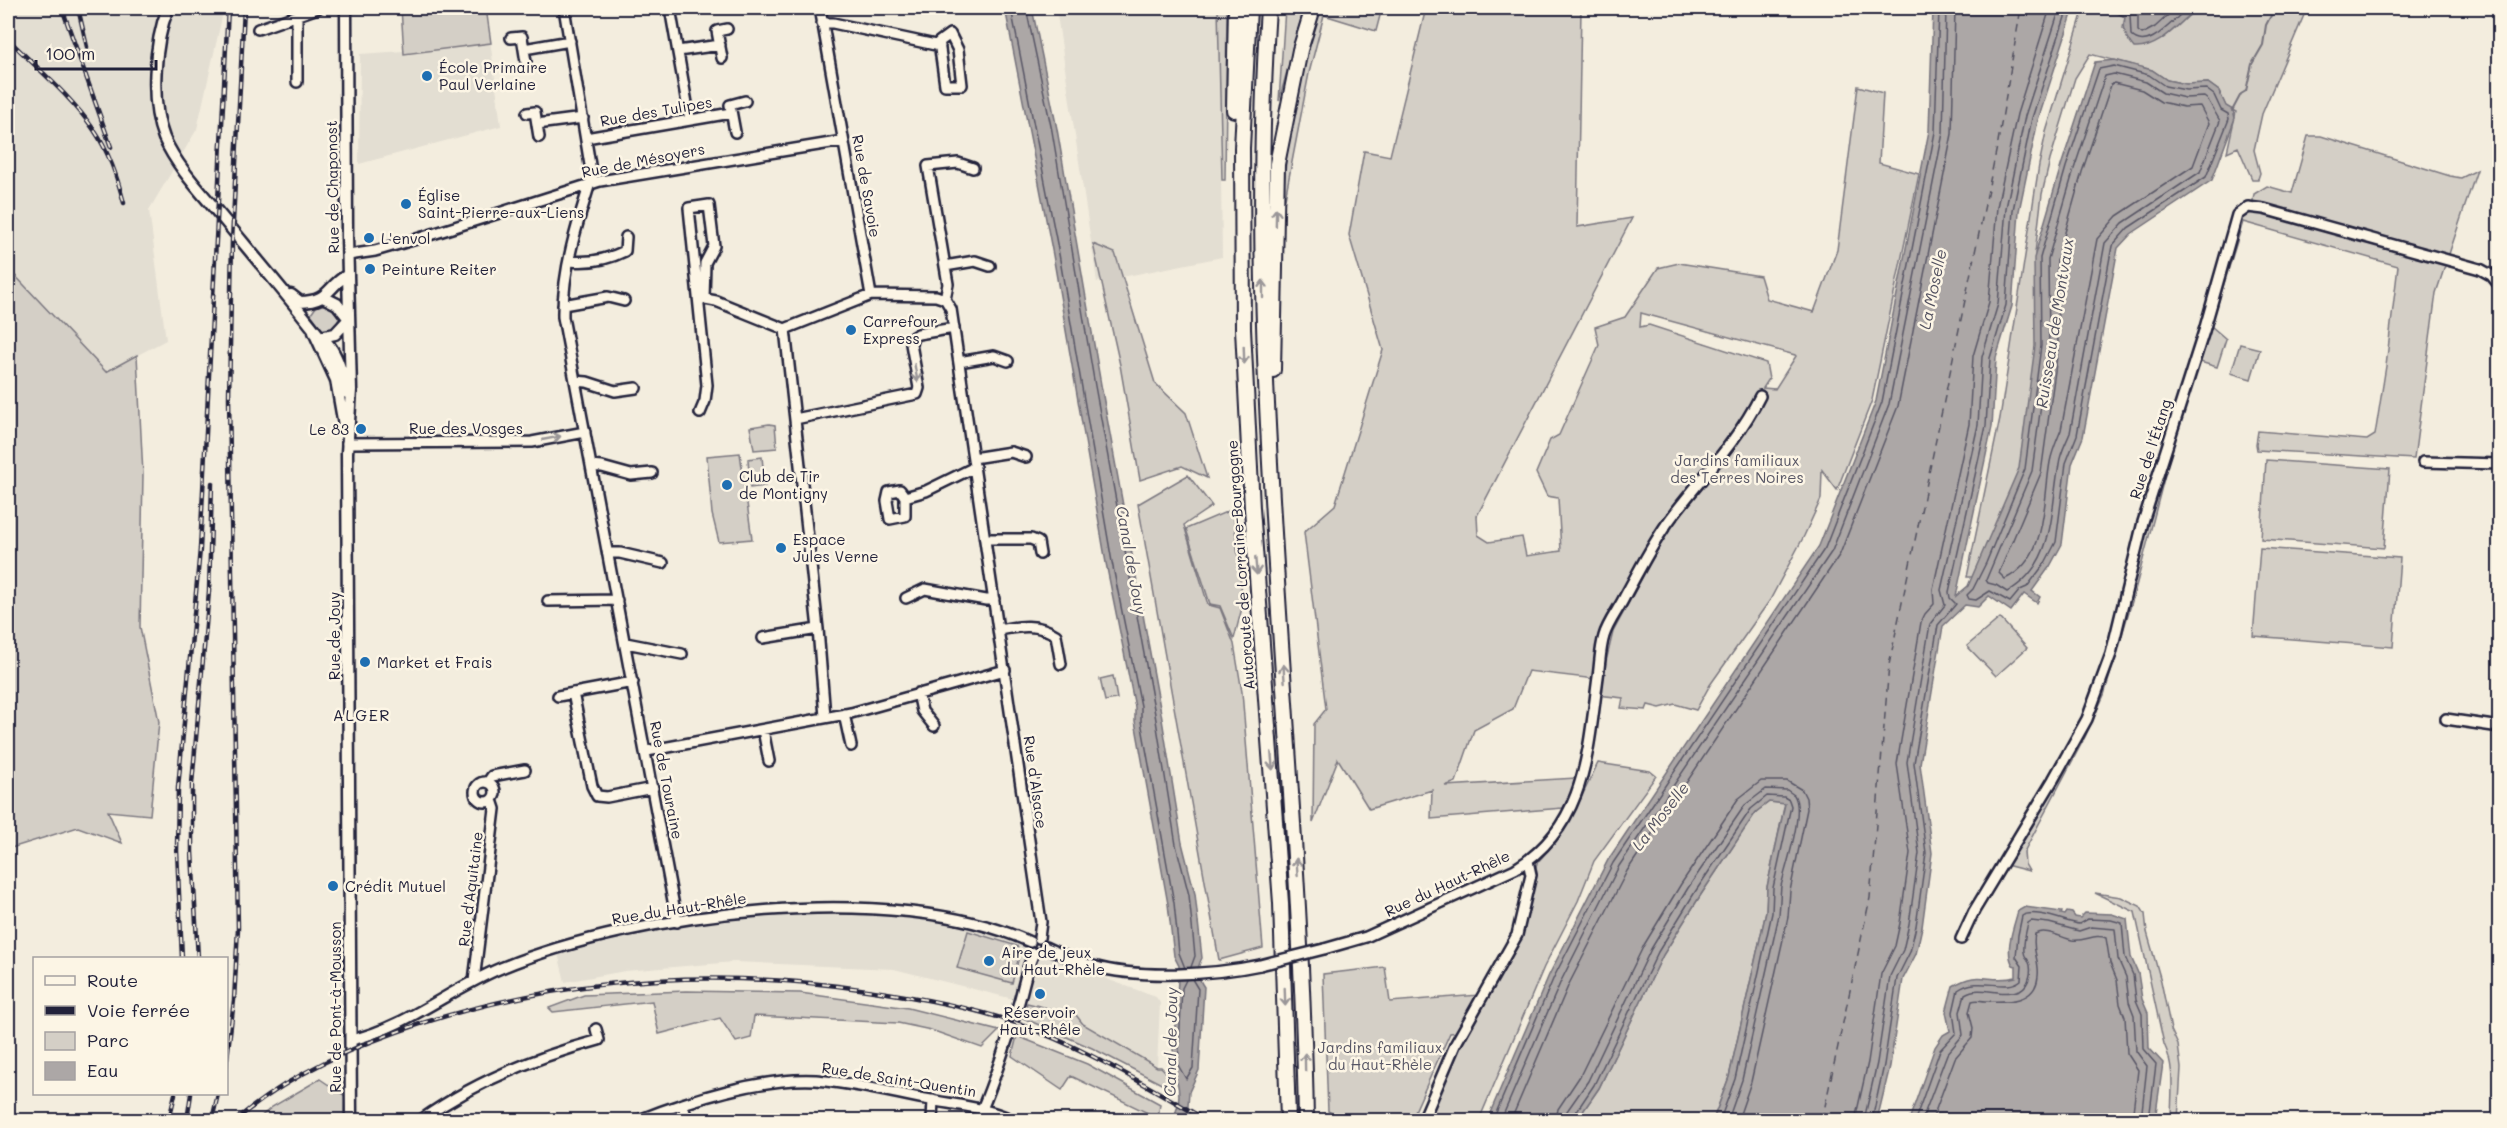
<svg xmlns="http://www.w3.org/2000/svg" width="2507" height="1128" viewBox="0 0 2507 1128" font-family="Mali,sans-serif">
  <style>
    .built { fill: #e3ded2 }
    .green { fill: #d4cfc6; stroke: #7b7880; stroke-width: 1.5; fill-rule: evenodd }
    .water { fill: #aca7a6; stroke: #75727b; stroke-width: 1.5 }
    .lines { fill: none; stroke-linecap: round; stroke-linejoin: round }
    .shore { stroke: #595766; stroke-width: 1.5 }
    .stream { stroke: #75727b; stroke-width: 2 }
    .ferry { stroke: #525160; stroke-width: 1.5; stroke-dasharray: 8 6; stroke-linecap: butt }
    .minor-casing { stroke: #22223b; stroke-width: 14 }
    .major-casing { stroke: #22223b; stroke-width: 15 }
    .highway-casing { stroke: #22223b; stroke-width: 18 }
    .minor { stroke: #fcf5e5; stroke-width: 9 }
    .major { stroke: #fcf5e5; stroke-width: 10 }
    .highway { stroke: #fcf5e5; stroke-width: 14 }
    .rail-casing { stroke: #22223b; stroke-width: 4.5 }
    .rail { stroke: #fcf5e5; stroke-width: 2; stroke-dasharray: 7; stroke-linecap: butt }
    .minor-bridge-casing { stroke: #22223b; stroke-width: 14; stroke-linecap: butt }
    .minor-bridge { stroke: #fcf5e5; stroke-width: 9 }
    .oneway { stroke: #9a9698 }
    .poi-dot { fill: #1f6fb2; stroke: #fcf5e5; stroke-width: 2 }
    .labels { text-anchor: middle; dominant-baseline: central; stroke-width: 5; stroke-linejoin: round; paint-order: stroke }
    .poi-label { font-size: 15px; fill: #22223b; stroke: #fcf5e5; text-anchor: start }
    .street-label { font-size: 15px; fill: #22223b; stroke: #fcf5e5 }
    .park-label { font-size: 15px; fill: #575665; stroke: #fcf5e5 }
    .water-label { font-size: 16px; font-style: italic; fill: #525160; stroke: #fcf5e5 }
    .neighbourhood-label { font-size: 16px; letter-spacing: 1.5px; fill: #22223b; stroke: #fcf5e5 }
  </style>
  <rect width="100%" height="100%" fill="#f3edde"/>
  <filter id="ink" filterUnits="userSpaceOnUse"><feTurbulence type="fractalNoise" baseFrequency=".0167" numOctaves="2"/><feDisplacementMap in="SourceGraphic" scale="12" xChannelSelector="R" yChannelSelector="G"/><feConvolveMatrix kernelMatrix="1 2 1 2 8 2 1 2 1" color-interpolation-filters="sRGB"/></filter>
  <g filter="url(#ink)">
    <path class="built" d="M8,8H222V17L197,129L149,210L166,340L106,372L8,268Z
      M401,8H486L501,126L359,164L360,54L404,51Z
      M1056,8H1219L1222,257L1097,282Z
      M786,909L927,915L1030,942L1029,947L1034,953H1039L1045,947L1095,967L1096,975L1156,997L1160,1003L1157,1067L1083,1024L1076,1015L894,969L734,962L625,971L565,982L557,949L605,935Z"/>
    <path class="green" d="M401,8H486L491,43L404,54Z
      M1218,8H1227L1225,180H1222Z
      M1285,8H1304L1279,101Z
      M1319,8H1382L1376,31L1324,15L1309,73L1283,209C1285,138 1296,75 1319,8Z
      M1426,8H1581L1577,227L1632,218L1477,516L1478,535L1489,542L1522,537L1526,556L1561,551L1558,498L1547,496L1536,473L1550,440L1559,435L1599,345L1595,327L1625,317L1658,268L1679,263L1760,276L1767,299L1814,312L1837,250L1858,86L1883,93L1879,163L1919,174L1872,400L1837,490L1822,470L1821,499L1804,536L1770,600L1710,685L1696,710L1675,704L1660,708L1648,705L1646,710L1621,708L1623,698L1598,695L1613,632L1663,539L1667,522L1609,624L1595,679L1528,671L1513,709L1474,730L1456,782L1445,786L1576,778L1574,789L1563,808L1431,819L1432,790L1369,809L1338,759L1313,823L1314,724L1326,709L1304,532L1335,505L1383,350L1349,235L1364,151L1390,156ZM1641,313L1795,355L1796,356L1775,389L1763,388L1769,379L1766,363L1649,325L1640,327Z
      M2084,8H2109L2125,17L2123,28L2189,14L2198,8H2307L2262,114L2254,150L2260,173L2258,179H2252L2238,147L2227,152L2236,112L2226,107L2219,91L2208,83L2186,84L2167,80L2152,70L2090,54L2075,78L2050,160L2042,194L2035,253L2049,328L2041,451L1975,577H1967L2000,418L2039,165L2046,132Z
      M2308,136H2321L2450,176L2461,178L2477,170L2436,293L2414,459L2257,450L2256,444L2258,431L2367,440L2375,435L2386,366L2398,266L2243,222L2211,326L2226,339L2217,367L2200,362L2211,327L2206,325L2234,221L2252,207L2254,194L2267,186L2292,193Z
      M1093,244L1115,253L1155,383L1186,413L1207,478L1182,466L1140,480L1120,365Z
      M8,268L106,372L137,355L143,475L140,627L159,722L150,815L108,811L122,843L78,827L8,849Z
      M325,304L332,306L339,318L335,329L327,333L323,331L311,314L316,307Z
      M2240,344L2260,349L2251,379L2231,373Z
      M769,424L775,425L777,448L754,450L750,427Z
      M2174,440L2133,598L2104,695L2085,737L2024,852L2025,864L2029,871L2002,864L2087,719Z
      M740,453L752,539L719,542L712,514L707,456Z
      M762,457L765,486L750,488L748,459Z
      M2266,460L2390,469L2384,548L2261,539Z
      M1188,475L1212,506L1184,525L1208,605L1220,608L1234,644L1242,692L1263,948L1219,960L1138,504Z
      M1233,509L1243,604L1234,639L1220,606L1210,604L1186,529Z
      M2260,548L2400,558L2393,647L2253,636Z
      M2000,618L2027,648L1996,676L1967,646Z
      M1113,676L1117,699L1105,701L1100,679Z
      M1598,763L1650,771L1656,776L1594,861L1578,901L1544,967L1479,1120H1428L1440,1086L1523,929L1537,863L1556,841L1580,800Z
      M1769,802L1785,803L1767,887L1766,912L1729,1077L1713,1120H1577L1599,1088L1663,955L1700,896L1756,812Z
      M2095,893L2121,897L2140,906L2145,914L2147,932L2161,981L2171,1030L2178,1045L2181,1068L2178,1120H2171C2171,1094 2176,1069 2164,1044L2135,912Z
      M968,931L1017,946L1020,953L1012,983L957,968Z
      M1385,967L1390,1002L1479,995L1460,1032L1450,1033L1416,1109L1415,1113L1420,1114L1418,1120H1343L1328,1111L1323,974Z
      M686,991L800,993L908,1008L999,1031L982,1048L931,1030L898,1023L754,1016L751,1038L736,1042L720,1018L659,1034L652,1001L553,1012L549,1008L584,995Z
      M1027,1003L1076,1015L1083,1024L1157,1067H1161L1168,1074L1173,1090L1092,1048L1023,1018Z
      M1017,1036L1087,1064L1160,1104L1158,1118L1071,1076L1062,1090L1012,1056Z
      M320,1079L345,1096L344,1120H257L272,1107Z"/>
    <path class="water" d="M1005,8H1032L1057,129L1101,385L1161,713L1182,843L1195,894L1202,958C1196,969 1197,977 1204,987L1199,1070L1189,1092L1187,1120H1172C1182,1103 1180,1084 1172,1067L1179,966L1174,956L1168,904L1135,721V707L1106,563L1053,255Z
      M1933,8H2074L2038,120L2019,211L2012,306L1996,358L1992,427L1956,596L1968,586L2019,468L2035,346L2034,258L2061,166L2095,62L2115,60L2152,70L2167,80L2186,84L2208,83L2219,91L2226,106L2233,110L2235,118L2212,180L2131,234L2118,248L2083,437L2072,464L2062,544L2050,566L2032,591L2040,597L2037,603L2024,594L2011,611L1989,596L1978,607L1965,605L1943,626L1920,764L1932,853L1922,927L1916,954L1903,979L1890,1066L1877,1120H1713L1729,1077L1766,912L1767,887L1785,804L1769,802L1756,812L1700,896L1663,955L1599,1088L1577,1120H1487L1549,975L1608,860L1819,546L1876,401L1929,131Z
      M2109,8H2198C2179,22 2160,50 2134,48C2125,37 2123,31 2125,17Z
      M2025,907L2062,912L2061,914L2065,915L2067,912L2072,913L2075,917L2080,918L2085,913L2112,914L2127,919L2131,957L2138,973L2142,999L2148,1013L2149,1048L2163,1063L2155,1120H1909L1935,1047L1943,1035L1950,1031L1946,1012L1953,986C1980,969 1989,984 2016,977V966L2013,965C2004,951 2014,926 2018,911Z"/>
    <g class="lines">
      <path class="shore" d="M1011,8L1059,254L1112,562L1141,706V721L1174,903L1179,953L1185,968
        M1026,8L1052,131L1095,386L1155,714L1176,845L1189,895L1195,956L1191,967
        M2119,8L2130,15L2131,35C2148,54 2174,18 2188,8
        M2134,8L2138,16V31L2142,34L2155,27L2176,8
        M2114,66L2149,75L2165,86L2186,90L2206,89L2214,95L2221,110L2228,114L2229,119L2206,177L2128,228L2112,246L2077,435L2066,463L2056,542L2045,563L2027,587L2020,590L2010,602L1990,591L1976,600L1969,599L1967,595L1973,589L1986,563L2025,469L2041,346L2040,258L2066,167L2099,69Z
        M2114,74L2146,82L2163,93L2185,98L2204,97L2208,100L2220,121L2200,172L2123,223L2105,243L2070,433C2066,443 2060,453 2059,464C2050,512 2056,564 2007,592L1996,585L1988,583L1986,580L2032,471L2049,346L2048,259L2074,169L2105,76Z
        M2114,83L2142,90L2161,102L2184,107L2200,106L2209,123L2193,166L2117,216L2097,239L2061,430C2057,440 2052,451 2050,462C2043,502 2048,559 2005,579L1999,573L2041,473L2058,349L2057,261L2082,172L2111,85Z
        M1186,980L1182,988L1178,1065L1186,1079L1193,1068L1198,989L1192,979
        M1493,1120L1554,977L1613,863L1825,548L1882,402L1935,132L1939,8
        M1501,1120L1561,981L1619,866L1832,551L1889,404L1943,133L1946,8
        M1511,1120L1569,984L1627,871L1840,554L1898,406L1952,134L1955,8
        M1556,1120L1558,1109L1580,1076L1644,945L1681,884L1738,799L1761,781H1787L1802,790L1806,798L1807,809L1790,891L1788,917L1751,1082L1738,1120
        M1565,1120L1567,1111L1588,1081L1651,949L1688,888L1745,805L1766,789L1787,790L1794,795C1805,811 1786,866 1781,886C1780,896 1780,905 1779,915L1742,1080L1728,1120
        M1573,1120L1574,1115L1594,1085L1658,952L1695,892L1751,809L1767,796L1784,797L1789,800L1791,806L1773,888L1772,913L1735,1079L1720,1120
        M1855,1120L1868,1062L1881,974L1895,946L1900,923L1910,853L1897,764L1921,622L1925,614L1934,604L1933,589L1969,424L1973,356L1989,302L1997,207L2017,114L2050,8
        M1864,1120L1877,1063L1890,976L1903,950L1909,924L1919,853L1907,762L1930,624L1945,605L1941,590L1978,425L1982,357L1998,304L2006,208L2025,116L2060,8
        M1872,1120L1884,1065L1897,978L1910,952L1916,926L1926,853L1914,763L1938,625L1956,604L1950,598L1949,592L1986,426L1990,358L2006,305L2013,210L2032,118L2068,8
        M1915,1120L1940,1050L1956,1033L1953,1012L1958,990C1980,975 2005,993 2021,980L2022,966L2016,957L2018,935L2022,916C2034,908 2066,922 2079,924L2088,919L2111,920L2122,923L2125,957L2133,975L2136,1000L2142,1014L2143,1049L2156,1064L2149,1120
        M1922,1120L1947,1054L1963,1035L1960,1012L1965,994C1981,984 2003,998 2020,990C2030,985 2033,969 2028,960C2025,955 2025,958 2024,952C2023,942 2026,932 2028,923L2031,921L2049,923L2079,931L2091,927L2115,929L2118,959L2126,977L2129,1002L2134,1015L2136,1051L2147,1066L2141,1120
        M1932,1120L1955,1058L1972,1038L1973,1028L1969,1012L1972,1001C1978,999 1980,1001 1986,1001C2007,1002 2036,1003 2038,976C2040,960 2031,950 2035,934C2046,928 2060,937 2072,940C2085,942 2095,933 2106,938L2110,963L2117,980L2120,1004L2125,1017L2127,1053L2138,1070L2132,1120"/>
      <path class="stream" d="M2232,111L2241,94L2246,91L2252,64L2263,45L2266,25L2275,8"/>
      <path class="ferry" d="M1822,1120L1870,898L1889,665L1998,142L2021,8"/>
      <g class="minor-casing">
        <path id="minor" d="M564,8L592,177C578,221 562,270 563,317L677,922
          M670,8L690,120
          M820,8L871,295L936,296L945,299
          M822,23H833L940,46
          M258,29L318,8
          M950,34L958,50L962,85H945L939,42Z
          M511,38L522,37L526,62
          M524,49L570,41
          M678,51L720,45
          M722,58L717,31L727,29
          M297,82V16
          M527,113L535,112L539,137
          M537,124L583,118
          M735,132L730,105L745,101
          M586,138L731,113
          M348,255L375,251L420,238L600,181L843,141
          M570,261C589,263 607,260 625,251L626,237
          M945,266L975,261L990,266
          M700,298L716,301L785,329
          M945,299L951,309L1041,922L1039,938
          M945,299L948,284L928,166L958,163L973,168
          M563,305L608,297L624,301
          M959,362L994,356L1008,361
          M575,381L587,382L615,391L636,388
          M2500,390V395
          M700,413L705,401L707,385L689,208L709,205L714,246L705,263L704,298
          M795,419L917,394L919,388L911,344L913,337L918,334L954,328
          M347,443L532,442L585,432
          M973,458L1011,452L1026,457
          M2423,462L2500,464
          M591,466L602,467L631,475L652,473
          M900,490L905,497V516L890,519L887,501L889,492Z
          M905,497L926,491L975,467
          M985,539H1031L1038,542L1040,554
          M609,553H620L663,563
          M906,598L925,589L986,600L994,599
          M548,601L617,600
          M999,630C1019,626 1038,623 1056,635L1061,664
          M763,638L818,629
          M626,643L682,654
          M573,693L592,786L597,796L607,797L653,788
          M918,693L922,711L934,726
          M558,696L633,682
          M844,714L851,746
          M825,717L818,629L785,329L871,295
          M2446,719L2500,727
          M763,730L769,761
          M647,751L851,713L1005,670
          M475 792a10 10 0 1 1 20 0a10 10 0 1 1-20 0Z
          M488,782L492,776L525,770
          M1961,939L1974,911L2053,780L2087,719L2111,654L2143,522L2204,331L2237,215L2248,207L2264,209L2480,269L2491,275L2500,286
          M1045,947C1061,954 1076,961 1093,966C1139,979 1213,975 1260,965
          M1324,949L1366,937L1515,869C1586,826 1588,751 1598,677C1600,663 1600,649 1604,636C1608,622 1619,609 1625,596C1640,569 1653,542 1671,518C1701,478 1738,441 1760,396
          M474,981L495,809L492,800
          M351,1040C405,1028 450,989 501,968C638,912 893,879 1030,942
          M683,1105L687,1120
          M982,1109C997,1074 1008,1038 1019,1002C1024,985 1026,969 1034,953
          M421,1120C474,1082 536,1057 599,1040L596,1029
          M639,1120C689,1100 762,1077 816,1080C853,1083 889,1092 925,1099C955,1105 985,1107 1013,1120
          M932,1120L933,1100
          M1423,1120L1455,1045L1517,935L1531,875L1528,861"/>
      </g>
      <g class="major-casing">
        <path id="major" d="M168,8C154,43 150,103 164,138C177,167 201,192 221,216C254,256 288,296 320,337C336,346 343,376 347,393
          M346,8L347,236L351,390L347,453L351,1120
          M291,295L300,302C329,302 327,287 346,276
          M323,297L337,304L349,319
          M314,332L336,380L345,431
          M320,337L335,334L349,319"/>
      </g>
      <g class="highway-casing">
        <path id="highway" d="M1249,8L1242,148L1243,329L1252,508L1281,903L1288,1120
          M1268,8C1244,379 1300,749 1306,1120
          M1234,110L1236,8
          M1273,370L1277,164L1300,50L1313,8"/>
      </g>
      <use href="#minor" class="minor"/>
      <use href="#major" class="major"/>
      <use href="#highway" class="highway"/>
      <g class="rail-casing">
        <path id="rail" d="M62,8L111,147
          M78,8L87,47
          M8,39C36,67 71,96 94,130C109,152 117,177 124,203
          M182,958L177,851L178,788L200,549L228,8
          M198,958L192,852V784L209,591L212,483
          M226,1067L234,1000L238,928L229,398L232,241L244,8
          M169,1120L175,1094
          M187,1120L191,1094
          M212,1120L218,1094
          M236,1120C290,1074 355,1045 423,1023C567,977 717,968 867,990C916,997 966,1006 1013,1022C1082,1046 1144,1084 1206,1120"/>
      </g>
      <use href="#rail" class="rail"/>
      <g class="minor-bridge-casing">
        <path id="minor-bridge" d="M1260,965L1324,949"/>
      </g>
      <use href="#minor-bridge" class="minor-bridge"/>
    </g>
    <defs><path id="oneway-shaft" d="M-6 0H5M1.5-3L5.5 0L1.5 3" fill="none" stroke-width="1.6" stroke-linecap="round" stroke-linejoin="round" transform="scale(1.5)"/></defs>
    <g class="oneway">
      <use href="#oneway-shaft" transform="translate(1276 217) rotate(-89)"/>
      <use href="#oneway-shaft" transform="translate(1263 289) rotate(-90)"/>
      <use href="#oneway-shaft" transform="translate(1244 355) rotate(88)"/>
      <use href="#oneway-shaft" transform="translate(916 373) rotate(80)"/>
      <use href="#oneway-shaft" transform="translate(552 438) rotate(-11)"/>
      <use href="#oneway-shaft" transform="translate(1256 566) rotate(85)"/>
      <use href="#oneway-shaft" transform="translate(1284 673) rotate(-94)"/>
      <use href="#oneway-shaft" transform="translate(1272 761) rotate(85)"/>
      <use href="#oneway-shaft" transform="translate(1297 867) rotate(-94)"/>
      <use href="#oneway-shaft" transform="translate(1285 997) rotate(88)"/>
      <use href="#oneway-shaft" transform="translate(1305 1062) rotate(-91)"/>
    </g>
  </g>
  <g class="poi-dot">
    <circle cx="427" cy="76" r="6"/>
    <circle cx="406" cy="204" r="6"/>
    <circle cx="369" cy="238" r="6"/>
    <circle cx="370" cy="269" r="6"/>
    <circle cx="851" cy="330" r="6"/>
    <circle cx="361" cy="429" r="6"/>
    <circle cx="727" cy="485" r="6"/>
    <circle cx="781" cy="548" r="6"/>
    <circle cx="365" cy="662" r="6"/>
    <circle cx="333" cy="886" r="6"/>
    <circle cx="989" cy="961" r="6"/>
    <circle cx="1040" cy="994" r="6"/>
  </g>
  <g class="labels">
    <g class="poi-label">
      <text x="439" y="67">École Primaire<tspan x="439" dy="17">Paul Verlaine</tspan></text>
      <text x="418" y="195">Église<tspan x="418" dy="17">Saint-Pierre-aux-Liens</tspan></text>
      <text x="381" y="238">L'envol</text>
      <text x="382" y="269">Peinture Reiter</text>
      <text x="863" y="321">Carrefour<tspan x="863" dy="17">Express</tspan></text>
      <text x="349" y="429" text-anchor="end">Le 83</text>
      <text x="739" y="476">Club de Tir<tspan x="739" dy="17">de Montigny</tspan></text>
      <text x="793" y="539">Espace<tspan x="793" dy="17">Jules Verne</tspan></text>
      <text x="377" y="662">Market et Frais</text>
      <text x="345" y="886">Crédit Mutuel</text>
      <text x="1001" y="952">Aire de jeux<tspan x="1001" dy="17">du Haut-Rhèle</tspan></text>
      <text x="1040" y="1012" text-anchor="middle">Réservoir<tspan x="1040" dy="17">Haut-Rhêle</tspan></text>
    </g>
    <g class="street-label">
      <text transform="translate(656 111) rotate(-10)">Rue des Tulipes</text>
      <text transform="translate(643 160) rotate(-11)">Rue de Mésoyers</text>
      <text transform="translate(867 186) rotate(80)">Rue de Savoie</text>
      <text transform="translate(332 187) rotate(-91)">Rue de Chaponost</text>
      <text x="466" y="428">Rue des Vosges</text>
      <text transform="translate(2150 449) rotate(-72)">Rue de l'Étang</text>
      <text transform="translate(1240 565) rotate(-94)">Autoroute de Lorraine-Bourgogne</text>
      <text transform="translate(334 636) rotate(-90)">Rue de Jouy</text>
      <text transform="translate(667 780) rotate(79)">Rue de Touraine</text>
      <text transform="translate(1036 782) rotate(82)">Rue d'Alsace</text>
      <text transform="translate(1447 883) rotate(-25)">Rue du Haut-Rhêle</text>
      <text transform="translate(470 889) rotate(-83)">Rue d'Aquitaine</text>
      <text transform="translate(679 908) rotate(-9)">Rue du Haut-Rhêle</text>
      <text transform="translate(335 1007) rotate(-90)">Rue de Pont-à-Mousson</text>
      <text transform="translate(899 1079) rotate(9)">Rue de Saint-Quentin</text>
    </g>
    <g class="park-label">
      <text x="1737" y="460">Jardins familiaux<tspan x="1737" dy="17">des Terres Noires</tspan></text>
      <text x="1380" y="1047">Jardins familiaux<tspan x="1380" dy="17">du Haut-Rhèle</tspan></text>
    </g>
    <g class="water-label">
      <text transform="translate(1932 289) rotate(-78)">La Moselle</text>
      <text transform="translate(2054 323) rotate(-81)">Ruisseau de Montvaux</text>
      <text transform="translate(1132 560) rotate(80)">Canal de Jouy</text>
      <text transform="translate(1660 816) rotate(-52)">La Moselle</text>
      <text transform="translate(1170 1042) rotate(-89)">Canal de Jouy</text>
    </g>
    <g class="neighbourhood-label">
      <text x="362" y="714">ALGER</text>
    </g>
  </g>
  <rect width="2507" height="1128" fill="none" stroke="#fcf5e5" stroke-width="30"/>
  <rect x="15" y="15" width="2477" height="1098" fill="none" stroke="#22223b" stroke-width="2" filter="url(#ink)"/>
  <rect x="33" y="957" width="195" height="138" fill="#fcf5e5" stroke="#a5a1a1" stroke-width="1.5"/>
  <rect x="45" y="976" width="30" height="9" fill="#fcf5e5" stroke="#a5a1a1" stroke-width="1.5"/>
  <text x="87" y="987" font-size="18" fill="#22223b">Route</text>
  <rect x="45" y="1006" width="30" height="9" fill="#22223b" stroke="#a5a1a1" stroke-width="1.5"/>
  <text x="87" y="1017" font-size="18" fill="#22223b">Voie ferrée</text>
  <rect x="45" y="1032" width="30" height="18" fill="#d4cfc6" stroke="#a5a1a1" stroke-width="1.5"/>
  <text x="87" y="1047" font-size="18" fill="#22223b">Parc</text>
  <rect x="45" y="1062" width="30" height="18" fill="#aca7a6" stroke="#a5a1a1" stroke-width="1.5"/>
  <text x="87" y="1077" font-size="18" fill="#22223b">Eau</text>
  <path d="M36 60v9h120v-9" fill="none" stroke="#22223b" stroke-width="3"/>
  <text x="45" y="60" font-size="18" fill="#22223b" stroke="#fcf5e5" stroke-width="4.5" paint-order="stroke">100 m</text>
</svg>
